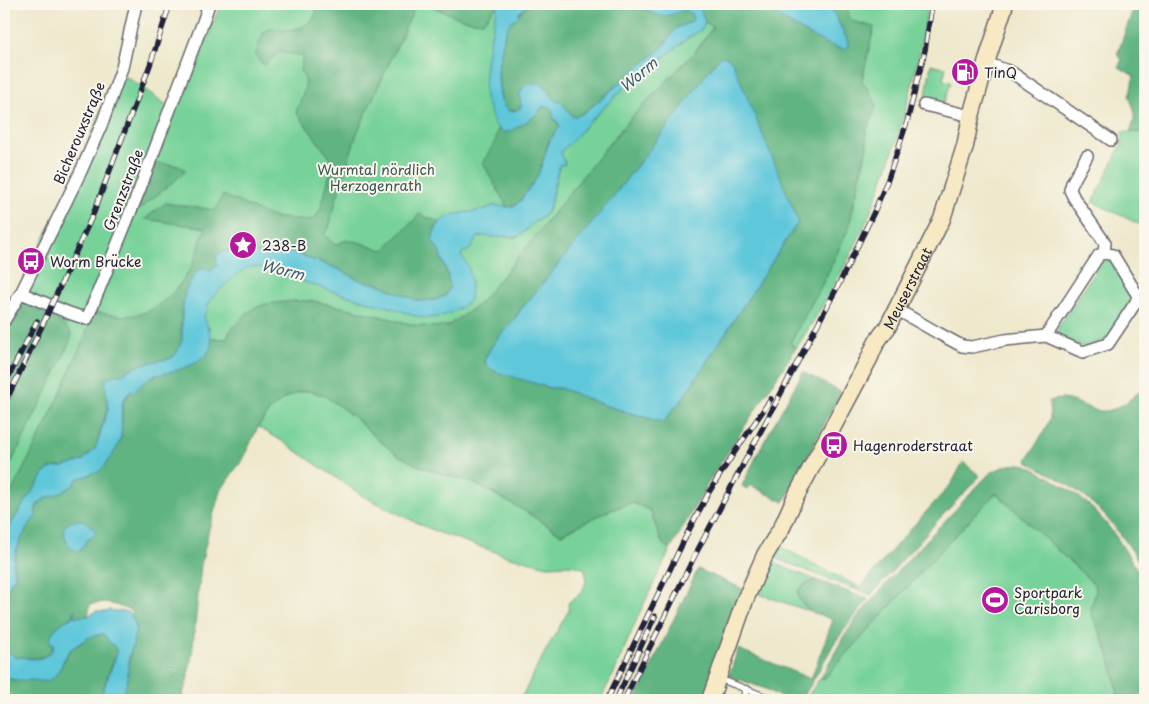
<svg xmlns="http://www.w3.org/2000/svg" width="1149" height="704" viewBox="0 0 1149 704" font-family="'Playpen Sans',sans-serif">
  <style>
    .green { fill: #77d299; stroke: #4c7a6a; fill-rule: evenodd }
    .forest { fill: #61b481; stroke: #426b5e; fill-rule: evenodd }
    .water { fill: #5ec7da; stroke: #40748a }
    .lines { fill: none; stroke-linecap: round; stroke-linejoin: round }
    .lane-casing { stroke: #69676e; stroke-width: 8 }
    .street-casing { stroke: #69676e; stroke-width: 14 }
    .secondary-casing { stroke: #69676e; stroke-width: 19 }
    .lane { stroke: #fff; stroke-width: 5.5 }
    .street { stroke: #fff; stroke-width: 11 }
    .secondary { stroke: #f6e9c3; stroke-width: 16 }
    .rail-casing { stroke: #22223b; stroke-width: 5.5 }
    .rail { stroke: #fbf7ec; stroke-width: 4; stroke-dasharray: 11; stroke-linecap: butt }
    .labels { text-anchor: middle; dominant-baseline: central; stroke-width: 4; stroke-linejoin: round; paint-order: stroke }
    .poi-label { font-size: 14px; fill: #22223b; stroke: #fbf7ec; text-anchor: start }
    .street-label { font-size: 14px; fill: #22223b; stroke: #fbf7ec }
    .park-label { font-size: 14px; fill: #3c5757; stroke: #fbf7ec }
    .water-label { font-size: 15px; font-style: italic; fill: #375c73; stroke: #fbf7ec }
  </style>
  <rect width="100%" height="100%" fill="#fbf7ec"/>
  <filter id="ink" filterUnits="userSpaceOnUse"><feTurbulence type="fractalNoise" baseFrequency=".02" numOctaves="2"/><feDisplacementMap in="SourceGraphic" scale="10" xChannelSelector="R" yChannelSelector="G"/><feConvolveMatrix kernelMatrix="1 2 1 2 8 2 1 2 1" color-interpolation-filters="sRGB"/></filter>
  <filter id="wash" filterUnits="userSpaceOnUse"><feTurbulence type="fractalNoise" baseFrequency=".0096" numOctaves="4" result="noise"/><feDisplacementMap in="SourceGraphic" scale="20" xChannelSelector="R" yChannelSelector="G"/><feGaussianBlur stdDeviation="1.12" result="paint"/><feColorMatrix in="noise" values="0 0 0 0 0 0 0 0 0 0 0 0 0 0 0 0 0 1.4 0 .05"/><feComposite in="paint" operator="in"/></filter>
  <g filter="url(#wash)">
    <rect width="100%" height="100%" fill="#eee8cc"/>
    <path class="green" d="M222,4H319C317,8 316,15 313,19C302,32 286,30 271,28L279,52L303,56L302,61L399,4H585L492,179L507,207L493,206L483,210L484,235L499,237L505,236L511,237H517L527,230L532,223L538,221L547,213L550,206L552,195L560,163L562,165L565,164L561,153L562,151L573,140L585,126L627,85L658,62L689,37L702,29L705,22L713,27L695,52L632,117L607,146L529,244L479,304L448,326L437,327L418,326L351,309L312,301L229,332L227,339L210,338L209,327L32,506L4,580V317L69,189L116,72L130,79L174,110L189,69ZM273,271H297L392,308L341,294Z
      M846,4H928C917,79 894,160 863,229C844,270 821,310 796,348L790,343L826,277L849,227L867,147L866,130L871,121L862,80L874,27L851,21Z
      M931,64L946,68L943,80L951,82L943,106L925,102Z
      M1122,132H1145V227L1093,202L1123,141Z
      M1108,260L1111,261L1134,296L1108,338L1086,348L1058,336L1057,331L1058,328L1101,262Z
      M308,391L324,395L354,417L377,439L398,455L417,465L444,475L472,482L523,510L561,534L606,512L627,504L633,503L650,510L662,543L670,550L639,614L613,675L600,700H520L545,652L569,610L568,604C570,600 573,599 577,596C586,590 587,579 585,569L577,566L566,565L548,566L510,557L437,532L411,520L363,496L282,441L258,427C262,422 265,415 269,411C279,400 294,392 308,391Z
      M996,493L1094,584L1096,592L1091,607L1092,615L1108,651L1115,678L1119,700H805L821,677L824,679L944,547Z
      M781,547L853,584L851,588L775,558Z
      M772,562L816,580C812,582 807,583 804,585C790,593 804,605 812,612L759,594Z"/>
    <path class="forest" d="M319,4H498L483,22L471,21L454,16L429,5L422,4L415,7L357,133L338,194L329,228L324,234L335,245L346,240L358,242L383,250C396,237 408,228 419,214L440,222L435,228L437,247L447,272L450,287L445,296L435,300L419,301L403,295L378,284L361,281L338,269L292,252L271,255L250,252L238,248L219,253L216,256L217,266L210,271L203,269L183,303L181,326L182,340L177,352L172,358L128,370L122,375H115L108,409L104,419L95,449L82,461L63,467H55L47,470L16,516L5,534L4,539V506L31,454L58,399L95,312C108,314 121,317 134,315C158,312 180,288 191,267C198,255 200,240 206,228L145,219L165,203L215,210L223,195L272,217L309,221L316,217L321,208L333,162L296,112C300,99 312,82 300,71L303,56L279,52L265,65L259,61L256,54L258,46L264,32L271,28L292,30L303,27L314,18Z
      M530,4H635L648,10L669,15C680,9 691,1 693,20L691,22L676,28L662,48L582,114L573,117L562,103L555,100L546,87L522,89L520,93L521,107L513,111L508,110L502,104L499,86L498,67L503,42L508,25L512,20L517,17L521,11Z
      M699,4H768C775,20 820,40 837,48L848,43L844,32L829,4H846L851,21L874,27L862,80L877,105L871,121L866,130L867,147L861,169L849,227L826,277L790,343L796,348L714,473L670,550L662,543L650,510L633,503L627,504L606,512L561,534L523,510L473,482L444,475L417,465L398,455L377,439L354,417L324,395L308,391L299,392L285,398L269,411L258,427L242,461L234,471L220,492L209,529L201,565L192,655L187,681L181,700H118L122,696L136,627L133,619L130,614L133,613L130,610L106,602L90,604L88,616L75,617V609L73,617C60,623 50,630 51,645L54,643C51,657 39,659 26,658C22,658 18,658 14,657C11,655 8,651 5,649V646L7,644C7,629 1,616 4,600C5,594 9,587 11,581L14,579L16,576C7,560 26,526 37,515L35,513C40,490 66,498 77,479L90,475L121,438L123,403L129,393L138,388L140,385L148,378L157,375L211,347L210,338L227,339L229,332L245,315L254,308L265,304L294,301H312L351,309L418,326L437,327L448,326L479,304L529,244L607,146L632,117L695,52L713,27L705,22ZM722,57H727L798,222L679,404L672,410L665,421L653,420L607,406L560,388H550L524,380L485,363V359L486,356L499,336L513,321L521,308L529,300L601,212L674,118L715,62Z
      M1135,4H1145V132H1130C1135,116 1137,113 1129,97L1134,76L1119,67L1122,59L1117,55Z
      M547,105L552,108L554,119L558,122L560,127L550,138L536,181L518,203L514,206L507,207L483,163L496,139L498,129L505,133C516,128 538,117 542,107Z
      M155,163L180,166L184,169L185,172L135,213Z
      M30,294V307C44,314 61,320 71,333V338L63,358L4,478V331Z
      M803,372L841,392L784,502L750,485L747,489L742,486L760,449Z
      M1145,386V570C1130,547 1111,519 1090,501C1071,485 1049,473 1028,462L1027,460L1046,428L1050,418L1049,401C1053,400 1057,399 1061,399C1076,399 1092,413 1106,411C1122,409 1134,396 1145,386Z
      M963,462L980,476L939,519L871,595L851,588L853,584L861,587L899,542L952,483Z
      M1020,464L1027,465L1051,478L1078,496L1089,505L1105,522L1117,538L1145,582V700H1119L1115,678L1108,651L1092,615L1091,607L1096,592L1094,584L996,493L944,547L824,679L821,677L843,638L859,615L891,578L988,475C998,468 1008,464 1020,464Z
      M698,569L743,589L703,700H635Z
      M816,580L868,599L835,642L810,686L800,700H785L766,689L729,676L738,649L811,679L833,620C827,617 820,615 814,613C806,609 792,596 801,587C805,583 811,582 816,580Z
      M103,634C108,638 103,633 107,639C111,645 115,644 117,653L108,674L100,700H4V677L13,680L60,668L70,650L80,644L89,637Z"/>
    <path class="water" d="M498,4H530C527,6 523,8 521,11C515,17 522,12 516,18C513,20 510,22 508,26C504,33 503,41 502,49C501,55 499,61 498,68C498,79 498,125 521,107C521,103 519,98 520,94C522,84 534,82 542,83L555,100L562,103L573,117L582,114L604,97L632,72L662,48L676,28L691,22L693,20C690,0 674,18 662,16C653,14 643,8 635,4H699L705,22L702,29L689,37L658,62L627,85L585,126L573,140L562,151L561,153L565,164L564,165L560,164C557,174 554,184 552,194C551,200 551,206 547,212C543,218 537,219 532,224C527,228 524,234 518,236C513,238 511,236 506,236C503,236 502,237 499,237C484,238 478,230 471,249L462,253L461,255C473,270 471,282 470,300C460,310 444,317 429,318C420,319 402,311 393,308C362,300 332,292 302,281C287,275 267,266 251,267C241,268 210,297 207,307L208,309L204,316C206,326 213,335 211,346C207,362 180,370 166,373C161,374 153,375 148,379C144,382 141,385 137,389C132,394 136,389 130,392C115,402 125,426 120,440C116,452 108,462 99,472L92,473L87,476L80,478L77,479L74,485L71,487L56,495L46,498L37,504L35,513L37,515C27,525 11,555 13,570C14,572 15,576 16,577L11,581L4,600V539L5,535L16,516L47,470L55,467H63L82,461L95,449L108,409L105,382L107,378L115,375H122L128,370L143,364L172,358L177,352L182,340V312L185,292L191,280L198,270L203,269L210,271L217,266L216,256L219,253L238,248L250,252L271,255L292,252L338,269L361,281L378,284L403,295L419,301L435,300L445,296L450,287L447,272L437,247L432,241C436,212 460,214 482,210C486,209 489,207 493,206C500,205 508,209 515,205C520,203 522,198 525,194C530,187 535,182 538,175C545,158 546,141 560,127L558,122L554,119L552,109L547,106L542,107C538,117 515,129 505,133C491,125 494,121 489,108C488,104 486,101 485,97C482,69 492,31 498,4Z
      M768,4H829L847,39L848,47L845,49C833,50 781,20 772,11C770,8 770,7 768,4Z
      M722,56L727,57L733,63L795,213L798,222L679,404L672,410L665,421L661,422L607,406L560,388H550L497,372C490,369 486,366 485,359C492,342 503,333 514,319C520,313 522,306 529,300L601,212L674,118L715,62Z
      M78,520L85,521L97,532L87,540L79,552C68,548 65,539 63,528L70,522Z
      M75,609V617L88,616L96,611L107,612L109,610L116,611L127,612L129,613L133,619L136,627L133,645L129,656L127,682L122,696L118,700H100L106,682L117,653C115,644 111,645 107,639C104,634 108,638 103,634C98,635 92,636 88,638C85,640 70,649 69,651C62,660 59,679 46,681C41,682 36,680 30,680C21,681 13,680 4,677V623C8,628 7,638 7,644L5,646V649L16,658C23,656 26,658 33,659C40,660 47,655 52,651L54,643L51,646V642L50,638C54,627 63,622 73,617Z"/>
  </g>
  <g filter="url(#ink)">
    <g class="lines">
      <g class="lane-casing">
        <path id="lane" d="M720,679L774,700
          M742,700L747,689"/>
      </g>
      <g class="street-casing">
        <path id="street" d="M986,63L1011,72L1111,140
          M924,105L971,116
          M1087,156L1072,183L1070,190L1074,198L1105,243L1104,253
          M21,293L69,313L87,319L139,191L203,22L209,4
          M896,309L938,333L962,346L972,347L1005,340L1046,336L1083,352L1108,344L1136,302L1138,296L1113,255L1104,253
          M4,321L21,293L81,171L103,121L122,68L136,4
          M1046,336L1099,255L1104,253"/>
      </g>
      <g class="secondary-casing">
        <g id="secondary">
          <path id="s1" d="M710,700L745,600L765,555L782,527L795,498L870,357C874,345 879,337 887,328L942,219L965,146L971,116L986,63L1005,4"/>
        </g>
      </g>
      <use href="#lane" class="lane"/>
      <use href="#street" class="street"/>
      <use href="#secondary" class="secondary"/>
      <g class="rail-casing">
        <path id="rail" d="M4,386L37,321
          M4,405L42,326L94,212L150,65L170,4
          M607,700L689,530L709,492L732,456L771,399
          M616,700L655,616
          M624,700L694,557L839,284L874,212L888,179L907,122L925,50L932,4"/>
      </g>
      <use href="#rail" class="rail"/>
    </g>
  </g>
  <defs>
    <g id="fuel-disc" transform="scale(1.4375)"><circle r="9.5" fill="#b5179e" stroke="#fbf7ec"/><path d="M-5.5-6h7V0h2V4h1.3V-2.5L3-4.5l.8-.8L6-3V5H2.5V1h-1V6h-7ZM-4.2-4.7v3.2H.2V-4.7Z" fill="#fff"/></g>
    <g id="sight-disc" transform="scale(1.4375)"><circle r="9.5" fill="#b5179e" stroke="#fbf7ec"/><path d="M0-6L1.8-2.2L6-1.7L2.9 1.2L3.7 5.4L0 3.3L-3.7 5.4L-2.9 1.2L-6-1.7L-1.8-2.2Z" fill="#fff"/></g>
    <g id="bus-disc" transform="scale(1.4375)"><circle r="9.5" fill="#b5179e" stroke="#fbf7ec"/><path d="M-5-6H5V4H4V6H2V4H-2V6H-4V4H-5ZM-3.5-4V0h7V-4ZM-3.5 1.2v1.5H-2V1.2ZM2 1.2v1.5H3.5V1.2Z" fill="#fff"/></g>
    <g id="stadium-disc" transform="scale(1.4375)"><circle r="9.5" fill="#b5179e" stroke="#fbf7ec"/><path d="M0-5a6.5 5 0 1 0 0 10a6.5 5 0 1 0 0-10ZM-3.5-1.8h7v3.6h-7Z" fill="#fff"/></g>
  </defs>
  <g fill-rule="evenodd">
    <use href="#fuel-disc" x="965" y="72"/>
    <use href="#sight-disc" x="243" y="245"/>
    <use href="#bus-disc" x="31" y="261"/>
    <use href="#bus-disc" x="834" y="445"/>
    <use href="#stadium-disc" x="995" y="600"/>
  </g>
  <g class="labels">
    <g class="poi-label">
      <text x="984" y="72">TinQ</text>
      <text x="262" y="245">238-B</text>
      <text x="50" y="261">Worm Brücke</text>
      <text x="853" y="445">Hagenroderstraat</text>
      <text x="1014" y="592">Sportpark<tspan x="1014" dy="16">Carisborg</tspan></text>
    </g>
    <g class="street-label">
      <text transform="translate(79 133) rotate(-67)">Bicherouxstraße</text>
      <text transform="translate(123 190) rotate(-69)">Grenzstraße</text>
      <text stroke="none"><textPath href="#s1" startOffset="458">Meuserstraat</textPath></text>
    </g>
    <g class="park-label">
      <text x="376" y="169">Wurmtal nördlich<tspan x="376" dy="16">Herzogenrath</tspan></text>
    </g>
    <g class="water-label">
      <text transform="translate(638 74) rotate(-40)">Worm</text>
      <text transform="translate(283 269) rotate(14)">Worm</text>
    </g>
  </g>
  <rect width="1149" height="704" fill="none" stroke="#fbf7ec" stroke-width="20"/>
</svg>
